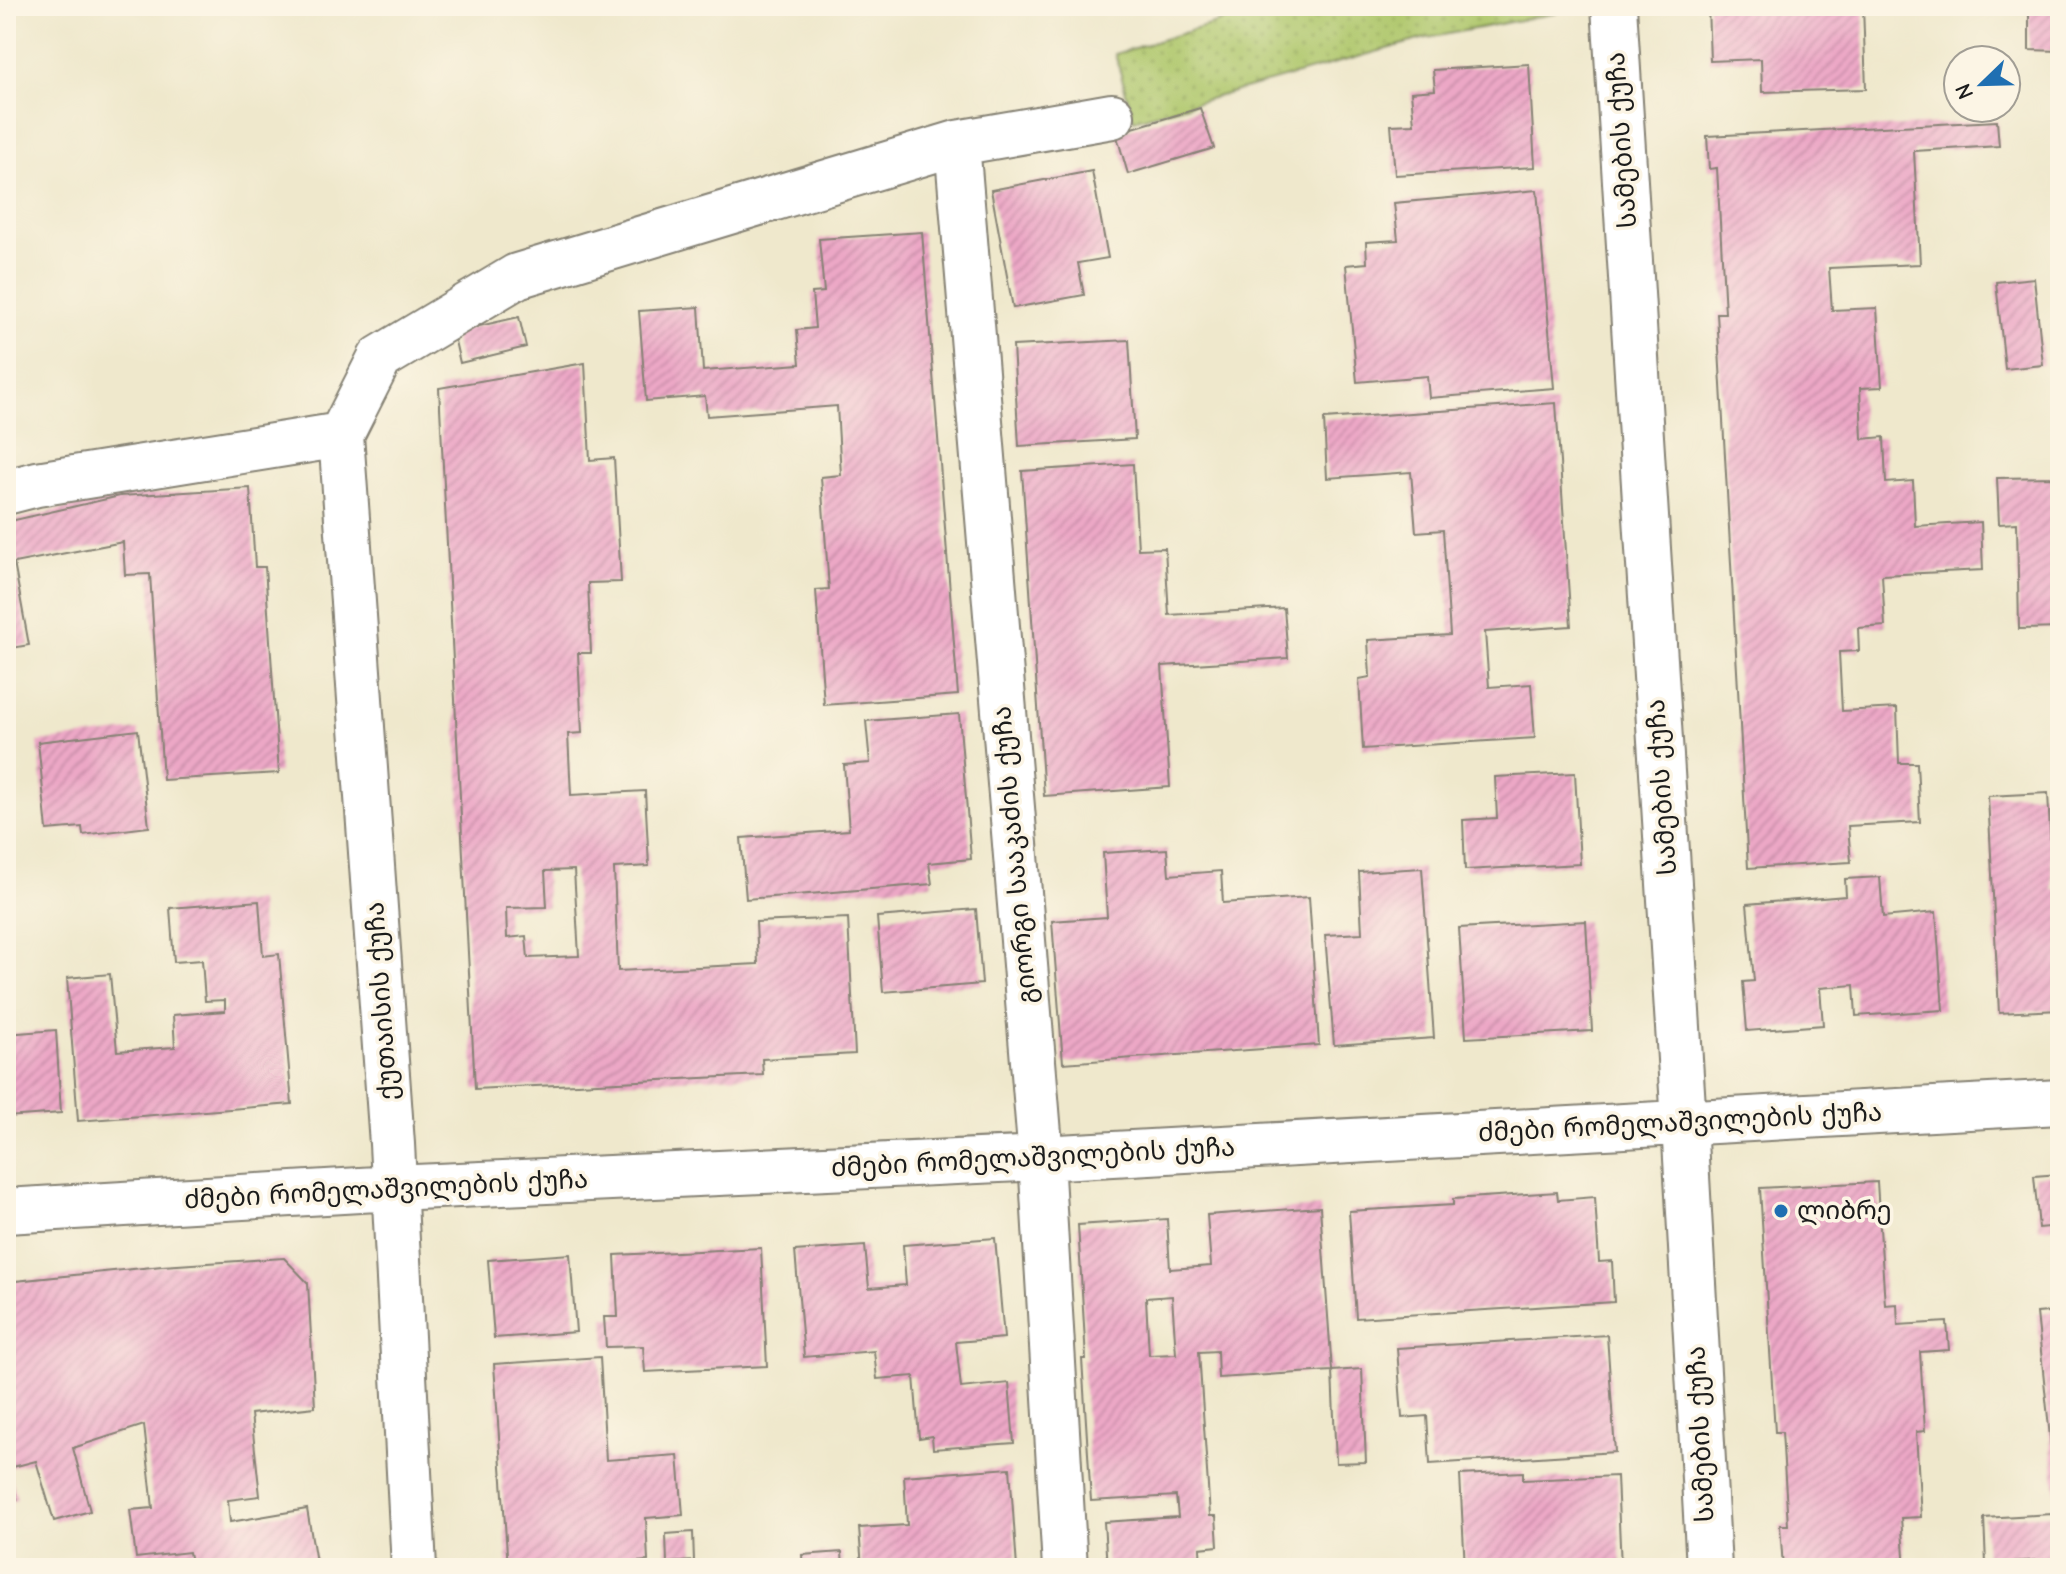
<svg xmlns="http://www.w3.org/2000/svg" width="2066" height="1574" viewBox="0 0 2066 1574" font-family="'Comic Neue','Noto Sans Georgian',sans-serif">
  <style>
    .park { fill: url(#park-dots); stroke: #667244; stroke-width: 2 }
    .building { fill: url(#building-hatch); fill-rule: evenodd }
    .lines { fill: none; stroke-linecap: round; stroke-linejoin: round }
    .minor-casing { stroke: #868274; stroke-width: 48 }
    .minor { stroke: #fff; stroke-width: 44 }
    .poi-dot { fill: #1f6fb2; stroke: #fcf5e5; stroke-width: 3 }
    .labels { text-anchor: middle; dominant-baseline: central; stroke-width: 7; stroke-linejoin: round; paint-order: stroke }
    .street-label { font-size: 26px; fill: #1c1c1c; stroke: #fcf5e5 }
    .poi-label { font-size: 26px; fill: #1c1c1c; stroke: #fcf5e5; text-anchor: start }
  </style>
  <defs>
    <pattern id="park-dots" width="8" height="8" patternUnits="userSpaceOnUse" patternTransform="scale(2)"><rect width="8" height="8" fill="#afc76c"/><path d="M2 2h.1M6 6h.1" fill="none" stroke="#96aa5d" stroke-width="1.8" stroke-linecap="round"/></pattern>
    <pattern id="building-hatch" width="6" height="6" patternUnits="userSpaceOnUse" patternTransform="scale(2)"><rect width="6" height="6" fill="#eca7c6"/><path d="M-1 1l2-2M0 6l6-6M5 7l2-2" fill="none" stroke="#ca8faa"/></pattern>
  </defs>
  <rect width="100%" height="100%" fill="#fcf5e5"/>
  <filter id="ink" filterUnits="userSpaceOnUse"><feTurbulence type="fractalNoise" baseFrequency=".0125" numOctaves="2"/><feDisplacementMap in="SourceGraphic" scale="16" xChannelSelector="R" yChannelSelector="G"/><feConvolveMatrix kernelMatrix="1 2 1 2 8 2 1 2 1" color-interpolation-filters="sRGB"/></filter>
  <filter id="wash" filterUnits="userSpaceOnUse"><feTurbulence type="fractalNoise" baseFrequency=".006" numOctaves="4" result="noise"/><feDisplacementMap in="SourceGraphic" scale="32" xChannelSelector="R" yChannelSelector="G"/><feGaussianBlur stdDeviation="1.8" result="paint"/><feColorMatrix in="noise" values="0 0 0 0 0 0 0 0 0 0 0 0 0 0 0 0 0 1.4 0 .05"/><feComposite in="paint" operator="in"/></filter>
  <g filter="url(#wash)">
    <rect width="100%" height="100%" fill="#efe8cc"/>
    <path class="park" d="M1271,6H1556L1557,13L1422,39L1134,120L1115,54Z"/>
    <g id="blocks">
      <path class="building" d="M1708,6H1863L1866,89L1762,92L1761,59L1710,61Z
        M2029,6H2060V51L2029,50Z
        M1529,64L1535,167L1395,175L1391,125L1414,124L1411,92L1435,90L1433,70Z
        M1200,108L1214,148L1128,174L1116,133Z
        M1997,121L1999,146L1914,151L1920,264L1829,268L1832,310L1877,308L1882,387L1860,388L1862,439L1884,437L1886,483L1913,481L1915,526L1981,522L1983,570L1882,575L1885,626L1858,628L1859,651L1839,652L1842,711L1897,708L1899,763H1917L1920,822L1848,826L1851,862L1748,868L1717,313H1725L1717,168L1709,169L1707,136Z
        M1092,171L1108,258L1078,263L1084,295L1013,308L991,190Z
        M1537,190L1554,388L1429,398L1427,376L1357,382L1346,265L1367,263L1366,242L1398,240L1394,203Z
        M922,232L958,695L824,705L816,590L829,589L821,477L841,475L837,406L707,416L705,396L646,401L639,311L699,307L703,371L800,364L797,330L815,328L812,293L824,292L819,239Z
        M2034,278L2043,365L2005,369L1996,282Z
        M519,317L526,347L460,363L453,332Z
        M1129,340L1135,439L1019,446L1013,346Z
        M585,363L590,460L614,458L621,582L588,583L591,653H578L582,733L568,734L571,795L645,791L649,866L614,868L618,971L758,964L756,922L848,918L855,1054L762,1059L763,1075L475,1089L439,388ZM574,870L579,956L528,958L526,936L507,938L506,908L547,907L545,871Z
        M1556,403L1571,626L1485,632L1489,687L1531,684L1535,738L1363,749L1359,679L1370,677L1368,640L1450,635L1443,530L1416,532L1411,472L1327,478L1324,419Z
        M1133,464L1138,549L1165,548L1169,615L1284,608L1288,658L1162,666L1170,787L1044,796L1022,471Z
        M2060,477V628L2019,629L2017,523L1999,524L1997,478Z
        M250,488L255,567H265L279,773L163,780L150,574L125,575L123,542L14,563L29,645L6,649V522L120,496Z
        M959,714L971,859L929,863L932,884L746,899L741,838L849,830L844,765L870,763L866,721Z
        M138,730L149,827L83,835L82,827L47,830L38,742Z
        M1575,773L1580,864L1465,870L1463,820L1497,818L1495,777Z
        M2048,793L2053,890H2060V1010L1999,1013L1988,796Z
        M1167,849L1169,875L1221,871L1223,903L1309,897L1319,1045L1063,1063L1052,921L1107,917L1103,853Z
        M1422,868L1434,1038L1334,1045L1325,935L1362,933L1359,872Z
        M1880,877L1883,917L1936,912L1943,1010L1856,1016L1854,985L1820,988L1823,1025L1747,1031L1743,982L1754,981L1747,904L1846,896L1845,879Z
        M259,901L263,956L279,954L292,1104L78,1121L67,978L110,974L117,1051L175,1047L173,1015L225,1011V1000L205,1001L202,960L174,962L170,908Z
        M976,909L982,984L883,992L877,917Z
        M1586,921L1592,1031L1466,1038L1459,928Z
        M56,1030L61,1113L6,1117V1034Z
        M2060,1174V1226L2039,1228L2034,1176Z
        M1877,1182L1885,1305L1897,1304L1898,1325L1947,1322L1949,1350L1920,1352L1925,1431L1916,1432L1921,1517L1901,1518L1905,1568H1783L1780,1525H1788L1782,1432H1775L1760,1188Z
        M1557,1192L1558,1200L1595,1197L1599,1262L1612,1261L1614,1302L1356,1318L1349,1211L1453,1205V1199Z
        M1320,1207L1332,1371L1218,1378L1217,1351L1199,1352L1210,1516H1216L1218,1546L1200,1548L1201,1568H1107L1104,1522L1178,1517L1176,1496L1091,1501L1082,1359H1086L1078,1225L1167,1219L1170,1269L1211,1266L1207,1215ZM1172,1296L1176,1354L1149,1355L1146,1298Z
        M995,1238L1004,1338L956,1342L961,1388L1009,1383L1014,1443L933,1449L932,1436L919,1438L914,1376L877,1379L874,1351L804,1357L795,1251L865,1246L869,1288L906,1285L903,1245Z
        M761,1248L767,1366L645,1372L643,1346L606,1347L604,1317H618L615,1255Z
        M570,1254L576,1332L494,1338L488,1260Z
        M284,1258L308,1283L315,1407L251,1414L260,1496L228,1500L230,1522L307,1509L317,1568H192L189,1552L136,1558L130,1510L153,1508L144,1425L73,1448L90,1511L54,1521L36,1461L9,1468L17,1499L6,1502V1282L162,1266Z
        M2060,1311V1514H2058L2037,1313Z
        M1607,1335L1615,1452L1430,1464L1427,1416L1402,1418L1397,1348Z
        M600,1357L606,1460L678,1455L683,1515L646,1518L648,1561L613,1564L614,1568H508L494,1364Z
        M1362,1369L1366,1462L1336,1463L1332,1371Z
        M1010,1468L1017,1568H862L859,1528L907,1525L904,1476Z
        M1523,1472V1480L1617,1476L1621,1568H1465L1460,1475Z
        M2052,1514L2055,1559L1986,1564L1984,1518Z
        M693,1532L694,1561L667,1563L666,1534Z
        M842,1552L843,1568H803L802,1555Z"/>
    </g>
  </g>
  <g filter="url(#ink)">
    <use href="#blocks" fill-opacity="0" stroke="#868274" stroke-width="2"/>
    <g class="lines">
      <g class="minor-casing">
        <path id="minor" d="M1614,6L1684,1123L1709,1568
          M957,143L1041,1158L1065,1568
          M341,435L392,1144L414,1568
          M341,435L380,358L517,276L957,143L1112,116
          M6,492L37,484L341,435
          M6,1211L394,1188L1041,1158L2060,1102"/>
      </g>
      <use href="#minor" class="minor"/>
    </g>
  </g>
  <circle class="poi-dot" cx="1781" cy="1211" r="8"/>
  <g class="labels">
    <g class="street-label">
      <text transform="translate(1622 140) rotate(-94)">სამების ქუჩა</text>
      <text transform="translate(1662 787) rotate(-94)">სამების ქუჩა</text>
      <text transform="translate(1015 855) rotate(-95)">გიორგი სააკაძის ქუჩა</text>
      <text transform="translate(382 1001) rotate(-94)">ქუთაისის ქუჩა</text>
      <text transform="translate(1680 1123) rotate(-3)">ძმები რომელაშვილების ქუჩა</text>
      <text transform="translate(1033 1158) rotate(-3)">ძმები რომელაშვილების ქუჩა</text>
      <text transform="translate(386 1190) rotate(-3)">ძმები რომელაშვილების ქუჩა</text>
      <text transform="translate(1701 1434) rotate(-93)">სამების ქუჩა</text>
    </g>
    <g class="poi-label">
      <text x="1797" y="1211">ლიბრე</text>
    </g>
  </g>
  <rect width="2066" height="1574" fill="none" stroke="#fcf5e5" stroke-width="32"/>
  <g transform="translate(1982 84) rotate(247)"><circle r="38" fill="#fcf5e5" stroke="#a29e95" stroke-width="2"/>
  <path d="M0-6L14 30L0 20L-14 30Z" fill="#1f6fb2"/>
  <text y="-12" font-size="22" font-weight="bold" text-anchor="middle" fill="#1c1c1c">N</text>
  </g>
</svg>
